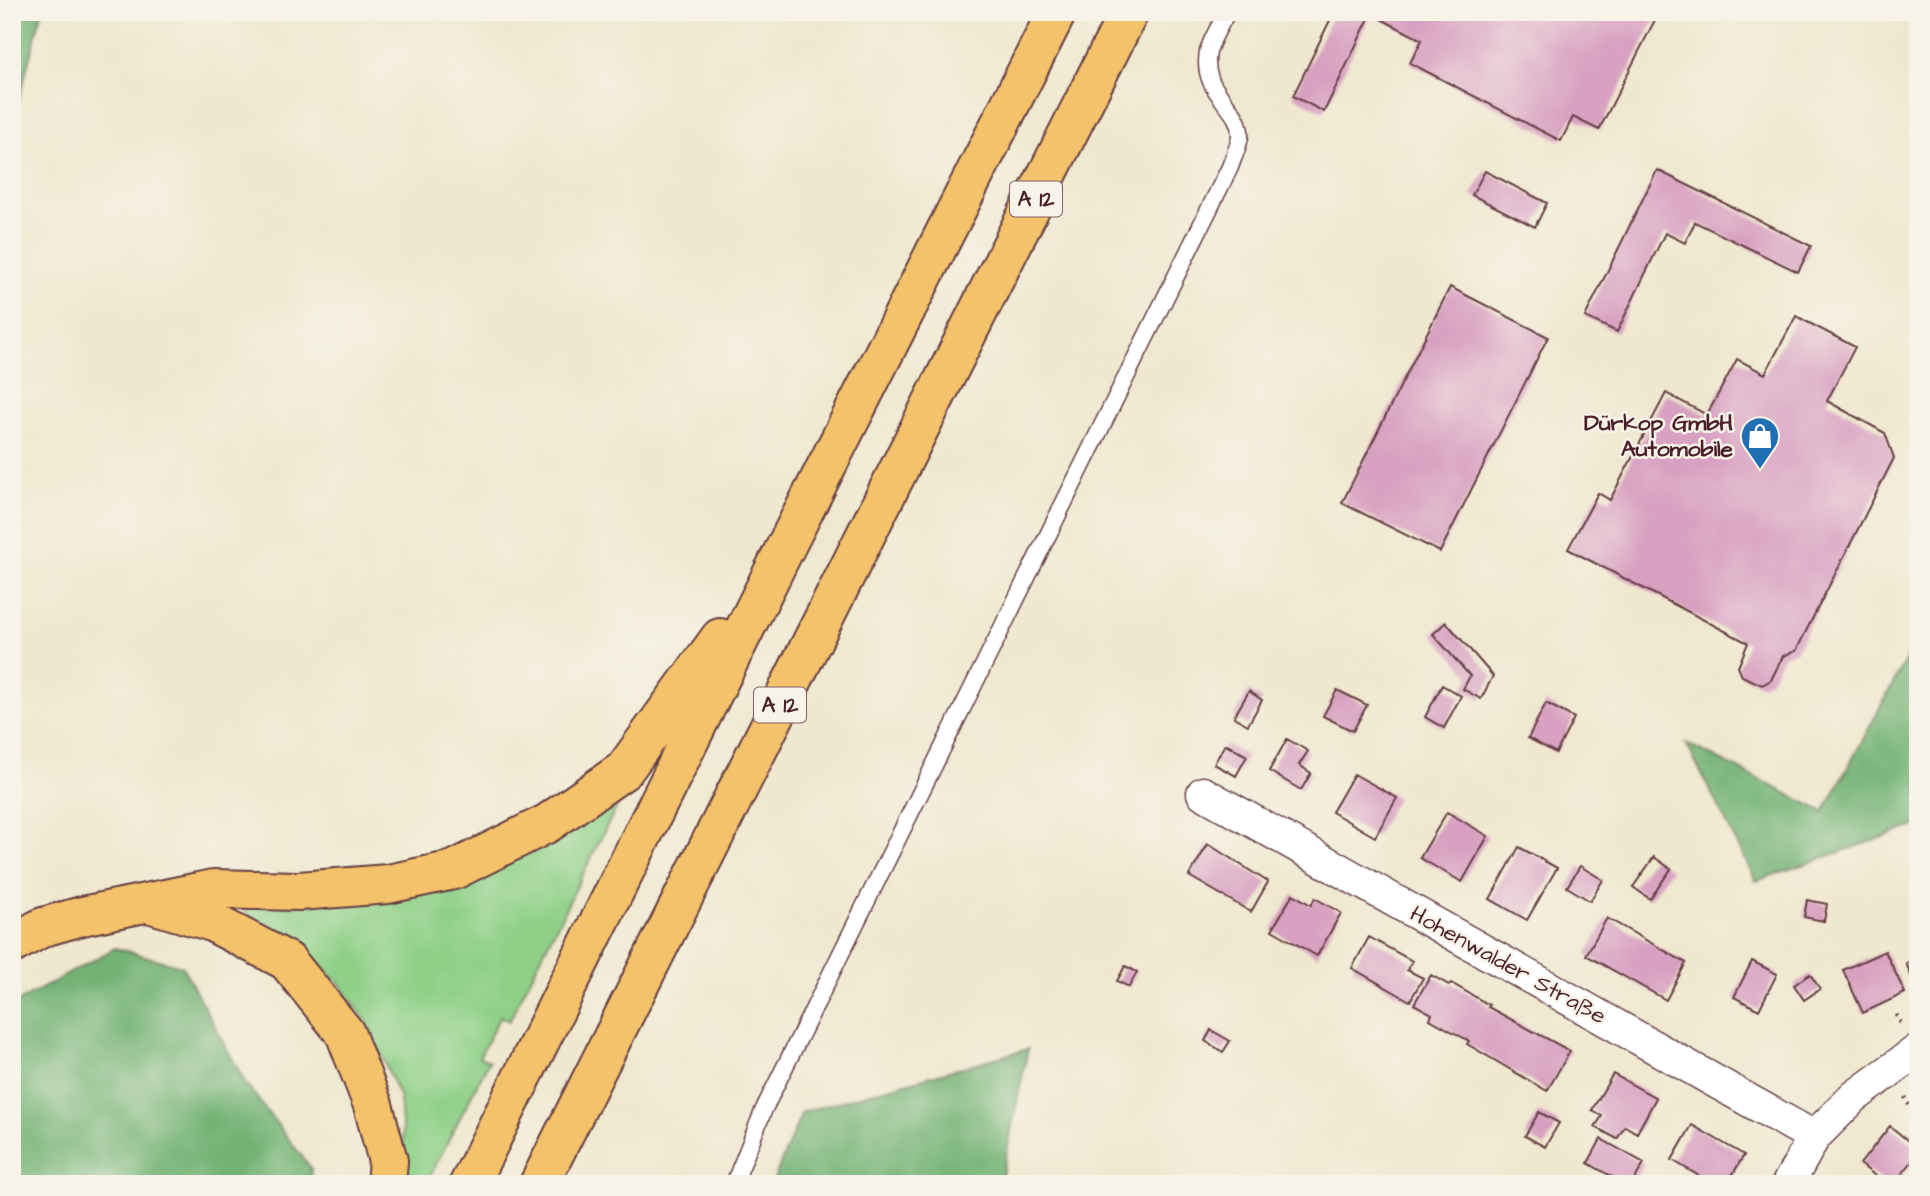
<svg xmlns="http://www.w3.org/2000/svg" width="1930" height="1196" viewBox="0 0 1930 1196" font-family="'Architects Daughter',sans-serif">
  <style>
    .green { fill: #8fd088; stroke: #6c785a; stroke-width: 2 }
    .forest { fill: #73b274; stroke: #5e6850; stroke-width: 2 }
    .building { fill: #d8a0c1 }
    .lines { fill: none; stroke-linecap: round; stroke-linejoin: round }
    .lane-casing { stroke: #633d43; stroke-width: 19 }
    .street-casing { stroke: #633d43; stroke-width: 35 }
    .highway-casing { stroke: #633d43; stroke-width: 42 }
    .path { stroke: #633d43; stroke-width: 4.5; stroke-dasharray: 2 5; stroke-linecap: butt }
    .lane { stroke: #fff; stroke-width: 16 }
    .street { stroke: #fff; stroke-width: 32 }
    .highway { stroke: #f4c26a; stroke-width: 38 }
    .labels { text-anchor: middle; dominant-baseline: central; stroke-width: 5; stroke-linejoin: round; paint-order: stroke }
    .shield { fill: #f7f3e8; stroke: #7e5f64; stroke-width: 2 }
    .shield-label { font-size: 21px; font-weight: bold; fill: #4a1f2b }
    .poi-label { font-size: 23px; font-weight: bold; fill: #4a1f2b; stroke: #f7f3e8; text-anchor: end }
    .street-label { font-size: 23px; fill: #4a1f2b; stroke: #f7f3e8 }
  </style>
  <rect width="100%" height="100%" fill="#f7f3e8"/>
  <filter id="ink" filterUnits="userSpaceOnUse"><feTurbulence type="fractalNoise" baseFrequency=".0143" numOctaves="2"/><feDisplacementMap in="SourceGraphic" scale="14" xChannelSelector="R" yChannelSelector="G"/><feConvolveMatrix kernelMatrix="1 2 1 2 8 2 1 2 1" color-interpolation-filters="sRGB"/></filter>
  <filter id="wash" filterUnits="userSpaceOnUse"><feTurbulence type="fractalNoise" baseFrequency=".00686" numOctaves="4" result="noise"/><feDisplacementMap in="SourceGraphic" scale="28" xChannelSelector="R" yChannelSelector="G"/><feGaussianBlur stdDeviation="1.57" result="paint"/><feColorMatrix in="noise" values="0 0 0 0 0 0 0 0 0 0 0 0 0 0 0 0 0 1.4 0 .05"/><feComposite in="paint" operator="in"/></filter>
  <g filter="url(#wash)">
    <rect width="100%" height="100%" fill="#efe7ce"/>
    <path class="green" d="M611,798L618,804L509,1021L500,1016L479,1057L489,1061L426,1184H403V1139L400,1098L367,1022L340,984L314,958L288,938L245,912L248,904L294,906Z"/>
    <path class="forest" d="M12,12H42L12,125Z
      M1918,637V825L1756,881L1686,743L1824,812Z
      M115,948L182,966L246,1084L311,1168L310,1184H12V1005Z
      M1028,1049L1000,1184H772L802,1112Z"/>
    <g id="blocks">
      <path class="building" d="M1334,12H1372L1324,112L1293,96Z
        M1384,12H1659L1599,130L1573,117L1561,141L1410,63L1422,40L1381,19Z
        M1657,170L1811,246L1798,272L1695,222L1685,243L1665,233L1617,332L1585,317Z
        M1485,171L1547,203L1535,227L1472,195Z
        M1450,287L1548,337L1440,552L1342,503Z
        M1796,316L1855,347L1827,401L1885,433L1894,458L1796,651L1783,656L1771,680L1762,685L1742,676L1738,667L1748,643L1568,549L1598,493L1610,500L1666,393L1707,415L1737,359L1765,374Z
        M1446,622L1493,676L1481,699L1463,689L1470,676L1433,634Z
        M1442,685L1461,696L1444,728L1425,717Z
        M1337,690L1367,705L1353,731L1323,716Z
        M1249,691L1262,700L1248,725L1234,717Z
        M1546,703L1574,718L1556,753L1528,738Z
        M1287,739L1308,751L1299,765L1311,773L1301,790L1269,771Z
        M1225,744L1247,756L1236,776L1214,764Z
        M1354,774L1397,798L1375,837L1332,812Z
        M1447,812L1488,836L1462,882L1420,858Z
        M1208,844L1268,882L1251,912L1189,876Z
        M1519,847L1557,868L1527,920L1490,899Z
        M1654,857L1671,869L1650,899L1633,887Z
        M1580,866L1603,880L1590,901L1567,887Z
        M1293,894L1311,905L1315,898L1341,913L1317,956L1272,930Z
        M1807,900L1827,904L1824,921L1804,917Z
        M1607,918L1686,963L1666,1000L1586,955Z
        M1369,937L1412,961L1407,970L1423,978L1410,1001L1352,968Z
        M1885,951L1905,993L1863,1013L1843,970Z
        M1918,959V992L1906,963Z
        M1752,961L1777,974L1759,1010L1734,997Z
        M1125,966L1137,972L1129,987L1117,981Z
        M1810,974L1820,989L1804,1000L1794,985Z
        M1431,975L1449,985L1451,983L1489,1005L1488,1007L1570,1051L1547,1091L1467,1044L1469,1041L1430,1019L1432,1014L1414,1004Z
        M1211,1030L1230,1041L1223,1052L1205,1041Z
        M1613,1074L1656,1098L1637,1133L1625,1126L1617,1139L1595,1127L1602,1116L1592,1110Z
        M1539,1112L1559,1123L1545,1147L1525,1136Z
        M1692,1125L1744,1155L1727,1184H1713L1672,1160Z
        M1890,1126L1918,1149V1154L1894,1184H1886L1860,1164Z
        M1601,1139L1644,1163L1632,1184H1625L1588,1163Z"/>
    </g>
  </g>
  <g filter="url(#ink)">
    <use href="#blocks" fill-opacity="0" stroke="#633d43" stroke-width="2"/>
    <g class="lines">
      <g class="lane-casing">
        <path id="lane" d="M734,1184L764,1109L1230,167C1233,158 1239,146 1240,136C1242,106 1200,94 1208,52C1211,39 1221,24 1227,12"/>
      </g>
      <g class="street-casing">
        <path id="street" d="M1203,793L1814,1137
          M1788,1184L1814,1137L1854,1097L1918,1050"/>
      </g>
      <g class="highway-casing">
        <path id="highway" d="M152,904L212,922L287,961L345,1033L373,1105L388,1161L386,1184
          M12,944L43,927L82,916L213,889L299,891L388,884L454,870L548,823L624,770L720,638
          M469,1184L783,552L1057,12
          M539,1184L1129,12"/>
      </g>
      <path class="path" d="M1896,1015L1902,1025
        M1905,1097L1912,1110"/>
      <use href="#lane" class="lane"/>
      <use href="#street" class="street"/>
      <use href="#highway" class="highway"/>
    </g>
  </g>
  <defs>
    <g id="shop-pin" transform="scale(2.0125)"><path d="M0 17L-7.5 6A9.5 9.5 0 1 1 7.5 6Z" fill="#1f6fb2" stroke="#f7f3e8"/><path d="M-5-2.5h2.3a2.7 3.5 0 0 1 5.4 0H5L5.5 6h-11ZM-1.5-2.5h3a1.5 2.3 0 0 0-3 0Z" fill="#fff"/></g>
  </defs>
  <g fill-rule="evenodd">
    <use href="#shop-pin" x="1760" y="436"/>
  </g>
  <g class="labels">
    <g class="shield">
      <rect x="1010" y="181.5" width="52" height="35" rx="5"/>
      <rect x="754" y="687.5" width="52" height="35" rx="5"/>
    </g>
    <g class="shield-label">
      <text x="1036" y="199">A 12</text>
      <text x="780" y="705">A 12</text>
    </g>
    <g class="poi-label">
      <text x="1733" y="423">Dürkop GmbH<tspan x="1733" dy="26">Automobile</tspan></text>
    </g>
    <g class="street-label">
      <text transform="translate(1508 965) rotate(29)">Hohenwalder Straße</text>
    </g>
  </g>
  <rect width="1930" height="1196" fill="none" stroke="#f7f3e8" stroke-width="42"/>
</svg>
